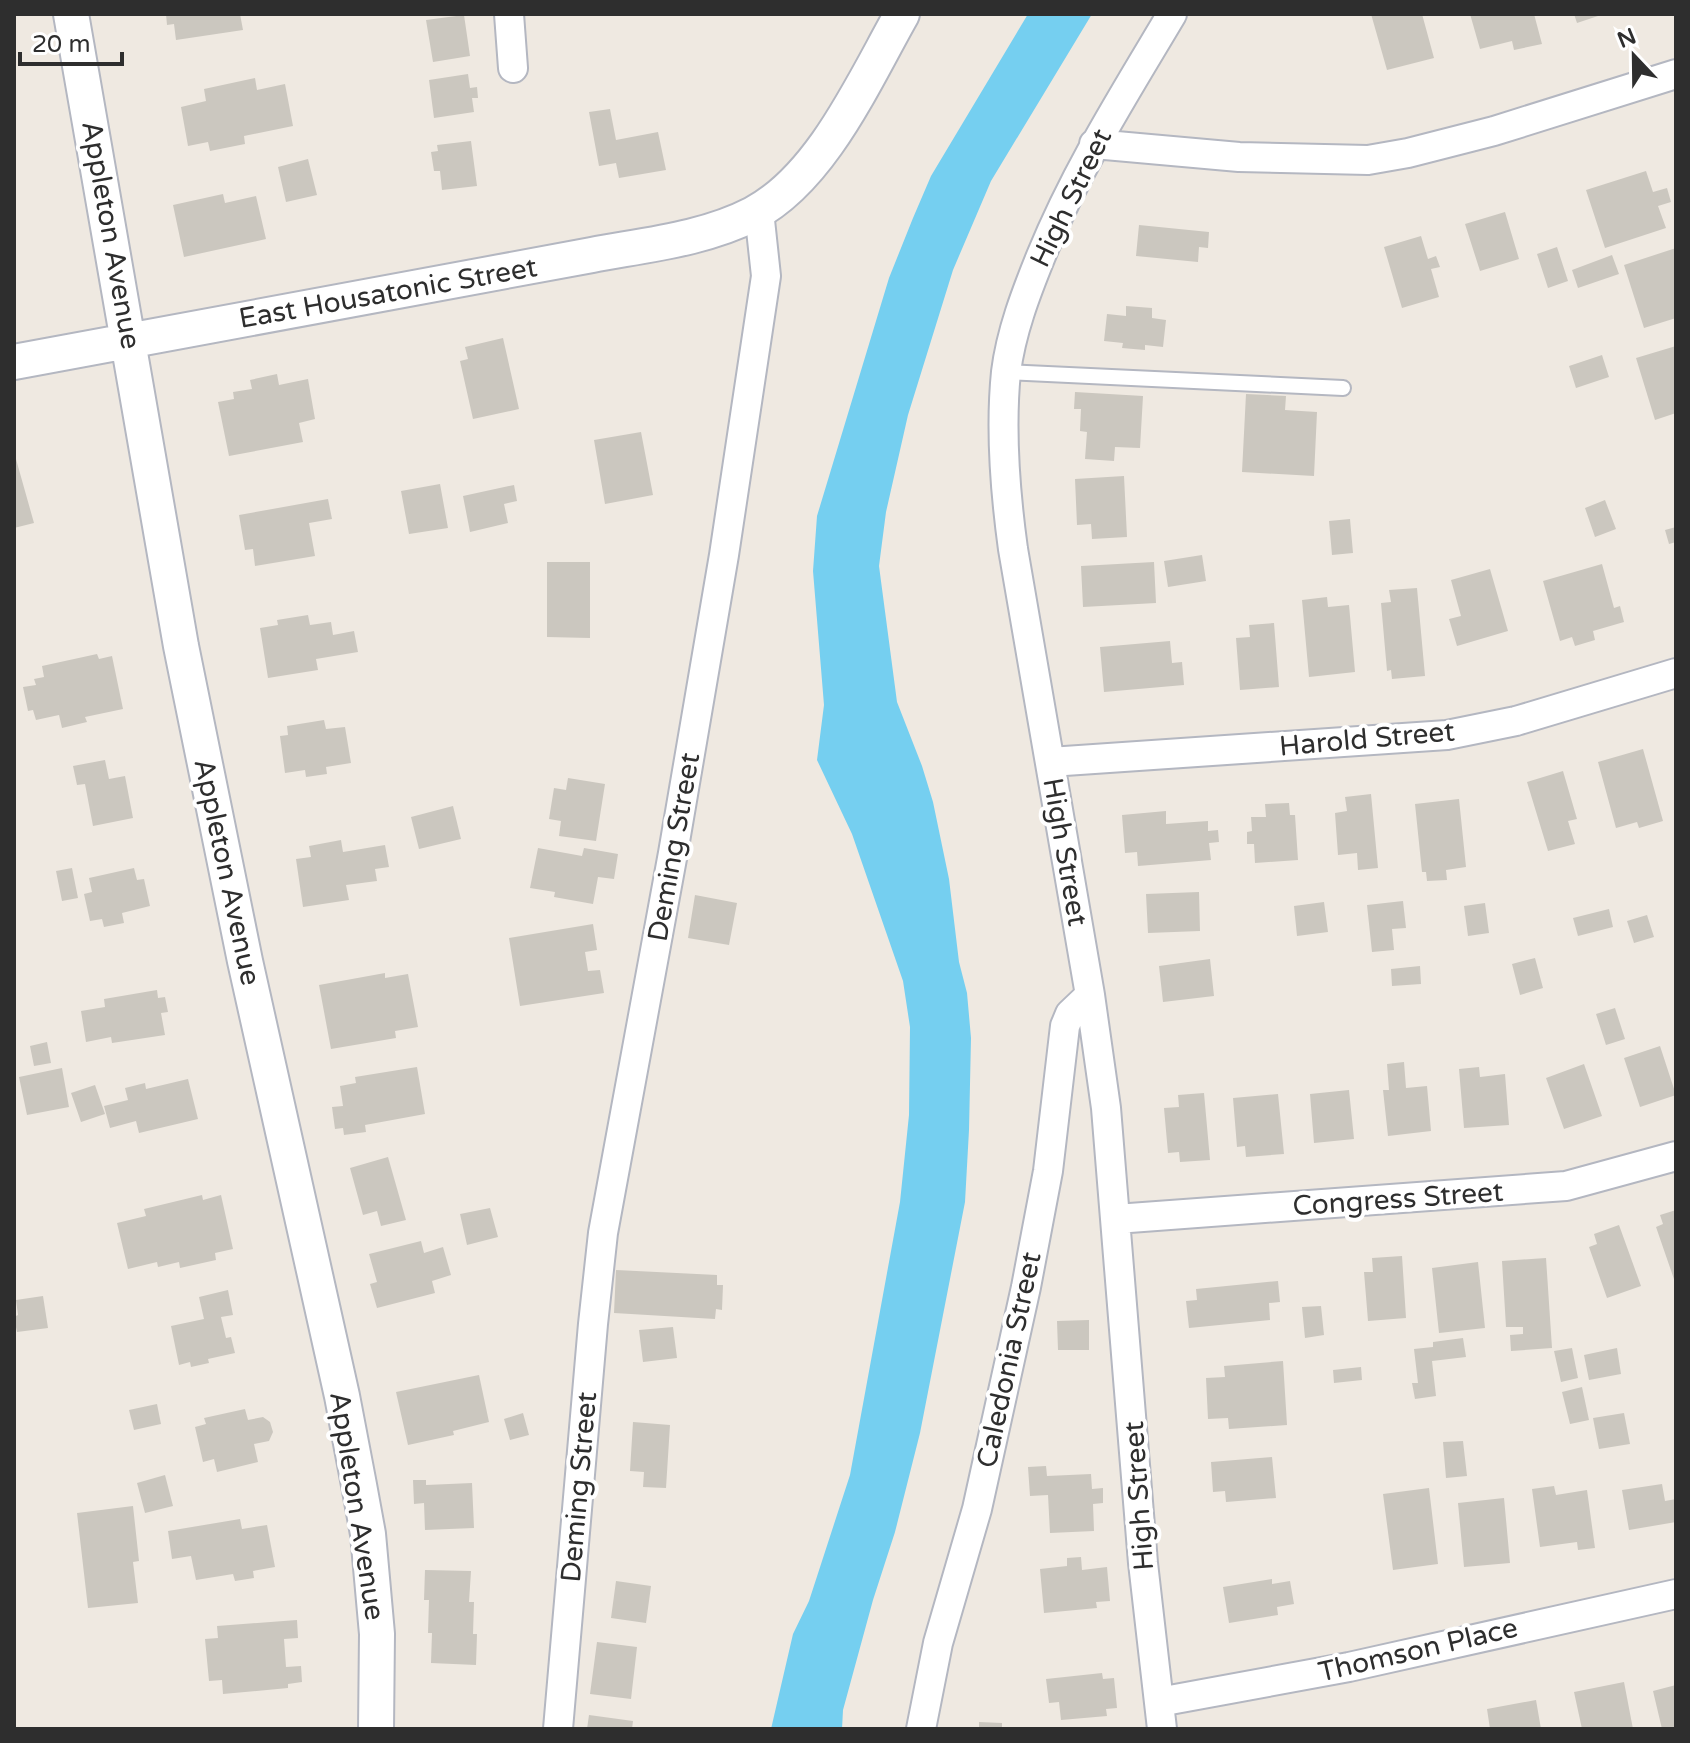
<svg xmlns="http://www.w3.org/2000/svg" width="1690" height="1743" viewBox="0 0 1690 1743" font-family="'Varela Round',sans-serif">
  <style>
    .water { fill: #75cff0 }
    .building { fill: #cbc7bf }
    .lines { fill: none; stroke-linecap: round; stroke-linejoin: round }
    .service-casing { stroke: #b4b7c1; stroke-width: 18 }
    .minor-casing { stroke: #b4b7c1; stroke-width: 32 }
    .tertiary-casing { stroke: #b4b7c1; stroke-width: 38 }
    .service { stroke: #fff; stroke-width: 14 }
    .minor { stroke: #fff; stroke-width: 28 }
    .tertiary { stroke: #fff; stroke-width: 34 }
    .labels { text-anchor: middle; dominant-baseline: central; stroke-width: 8; stroke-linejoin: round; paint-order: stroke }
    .street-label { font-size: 28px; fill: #2e2e2e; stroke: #fff }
  </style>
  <rect width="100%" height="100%" fill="#efe9e1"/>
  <path class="water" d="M1028,14H1092L991,181L953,270L908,415L886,512L879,566L897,702L922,766L933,802L949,879L959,962L967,993L971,1038L969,1130L965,1202L920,1433L895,1532L873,1600L843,1710L842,1729H771L793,1634L809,1601L850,1475L900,1202L909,1115L910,1027L903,981L852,834L817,760L824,705L813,571L817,516L889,278L913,218L931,176Z"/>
  <path class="building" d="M166,14H240L243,30L176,40L174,24L167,25Z
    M1371,14H1422L1434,58L1387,70Z
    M1470,14H1534L1542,44L1514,50L1512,41L1480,49Z
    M1574,14H1601V15L1577,23Z
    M464,15L470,56L433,62L426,20Z
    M468,74L470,88L477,87L478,98H472L474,112L434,118L429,80Z
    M255,78L257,90L285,84L293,126L244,136L245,144L210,151L208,142L188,146L181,107L206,101L204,89Z
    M610,109L616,140L658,132L666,170L619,178L616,163L599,166L589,112Z
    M471,141L477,186L442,190L440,171H434L431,152L438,151L437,145Z
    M308,159L317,195L286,202L278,167Z
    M1646,171L1653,192L1667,188L1671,202L1658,206L1666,228L1605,248L1586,190Z
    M223,194L225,203L256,196L266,239L184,257L173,205Z
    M1505,212L1519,259L1480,271L1465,224Z
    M1139,225L1209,232L1208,248L1199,247L1198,262L1136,256Z
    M1421,236L1428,259L1436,256L1440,267L1431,269L1439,297L1402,308L1384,247Z
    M1557,247L1568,281L1548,288L1537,254Z
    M1676,248V318L1644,328L1624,265Z
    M1612,255L1619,274L1578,288L1572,270Z
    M1126,306L1152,308V318L1166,320L1163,347L1145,345V350L1122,348L1123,343L1104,341L1107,314L1126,316Z
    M503,338L519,409L473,419L460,361L468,359L465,347Z
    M1676,346V413L1655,420L1636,358Z
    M1602,355L1609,377L1576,388L1569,366Z
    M277,374L279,385L308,379L315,419L299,423L303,442L229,456L218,402L234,399L233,392L252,389L250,380Z
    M1075,392L1143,396L1140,448L1115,447L1114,461L1085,459L1087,432L1080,431L1081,409H1074Z
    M1246,394L1286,396L1285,410L1317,412L1314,476L1242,472Z
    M641,432L653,495L605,504L594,440Z
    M14,452L34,523L14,528Z
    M1124,476L1127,537L1092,539L1091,524L1077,525L1075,479Z
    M440,484L448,528L409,534L401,491Z
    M514,485L517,501L504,504L508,523L470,532L463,496Z
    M328,499L332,519L309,523L315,556L255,566L253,549L245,550L239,515Z
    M1605,500L1616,529L1595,537L1585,508Z
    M1350,519L1353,553L1332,555L1329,521Z
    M1676,527V542L1669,544L1665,530Z
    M1202,555L1206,581L1168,587L1164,561Z
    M547,562H590V638L547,637Z
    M1154,562L1156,603L1083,607L1081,566Z
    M1602,564L1614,608L1620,606L1624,622L1593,631L1595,640L1575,646L1572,637L1560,641L1543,581Z
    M1490,569L1508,631L1457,646L1449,619L1461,616L1451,580Z
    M1417,588L1425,676L1392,679L1391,670L1387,671L1381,603L1391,602L1389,590Z
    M1327,597L1328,607L1349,605L1355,672L1309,677L1302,600Z
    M308,615L310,625L331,622L333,635L354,631L358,652L316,659L318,670L268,678L260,628L278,625L277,620Z
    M1274,623L1279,687L1240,690L1236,638L1250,637L1249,625Z
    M1170,641L1172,663L1182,662L1184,685L1104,692L1100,647Z
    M97,654L99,659L112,656L123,709L85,717L87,722L62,728L59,715L36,720L33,710L28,711L23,687L36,685L34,679L44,677L42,666Z
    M324,720L326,729L345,727L351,763L326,767L327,774L306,777L305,770L285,773L280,736L288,735L287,726Z
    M1643,749L1663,821L1639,828L1637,822L1616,828L1598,762Z
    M105,760L109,779L125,776L133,818L93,826L85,784L77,785L73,766Z
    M1563,771L1577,819L1568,821L1575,844L1548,851L1527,782Z
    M568,778L605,784L596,841L559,836L561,821L549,819L554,788L566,790Z
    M1371,794L1378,868L1358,870L1357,853L1338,855L1335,813L1347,811L1345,797Z
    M1459,799L1466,867L1446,870L1447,880L1427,881L1426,872H1422L1415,804Z
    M1289,803L1290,815H1295L1298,860L1255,863L1254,844H1247V832L1252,831L1251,817H1266L1265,804Z
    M453,806L461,839L419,849L411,817Z
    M1166,811V824L1208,821V831L1218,830L1219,842L1209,843L1211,860L1138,866L1137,852L1125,853L1122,815Z
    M341,840L343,852L385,845L389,867L375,869L377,881L346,885L349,900L303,907L296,859L311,857L309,846Z
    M538,848L582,856L584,848L618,854L614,879L598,877L593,904L554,897L555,892L530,888Z
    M72,868L78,898L62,901L56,871Z
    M134,868L137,880L144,879L150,906L122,913L124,923L104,927L102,919L90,921L84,894L92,892L89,878Z
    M1199,892L1200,931L1148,933L1146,894Z
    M695,895L737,903L729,945L688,938Z
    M1403,901L1406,928L1392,929L1394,950L1372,952L1367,905Z
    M1324,902L1328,932L1297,936L1294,906Z
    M1485,903L1489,933L1468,936L1464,906Z
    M1609,909L1613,927L1578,936L1573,918Z
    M1647,915L1654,937L1634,943L1627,921Z
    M593,924L597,950L585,952L588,971L600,970L604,993L520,1006L509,938Z
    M1535,958L1543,988L1520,995L1512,964Z
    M1210,959L1214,996L1163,1002L1159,966Z
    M1420,966L1421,984L1392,986L1391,969Z
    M385,973V978L408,974L418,1027L395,1031L396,1038L331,1049L319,985Z
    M157,990L158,998L165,997L168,1012L161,1013L165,1035L112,1043L111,1037L86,1042L81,1011L105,1007L104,999Z
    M1615,1008L1625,1039L1606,1045L1596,1014Z
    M47,1042L51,1063L34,1066L30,1046Z
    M1660,1046L1676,1095L1640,1107L1624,1058Z
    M1404,1062L1406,1088L1427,1086L1431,1131L1388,1136L1383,1090H1389L1387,1064Z
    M1584,1064L1602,1116L1564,1129L1546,1078Z
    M417,1067L425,1114L365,1125L366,1132L344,1135L343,1128L335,1129L332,1107L343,1106L340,1086L356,1083L355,1077Z
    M1479,1067L1480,1077L1505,1074L1509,1125L1464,1128L1459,1069Z
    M62,1068L69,1107L27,1115L19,1077Z
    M188,1079L198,1119L139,1133L136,1121L110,1128L104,1106L128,1100L125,1088L145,1083L146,1089Z
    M95,1085L105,1114L81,1122L71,1093Z
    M1349,1090L1354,1139L1314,1143L1310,1094Z
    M1204,1093L1210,1160L1180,1162L1179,1152L1168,1153L1164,1108L1179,1107L1178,1095Z
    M1278,1094L1284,1154L1246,1157L1245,1146L1237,1147L1233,1098Z
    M388,1157L406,1220L381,1226L377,1211L363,1215L350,1168Z
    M202,1195L203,1200L221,1195L233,1249L215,1253L216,1260L180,1268L179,1262L158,1267L157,1262L128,1269L117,1223L146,1216L144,1209Z
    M490,1208L498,1237L467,1245L460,1214Z
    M1676,1210V1285L1656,1227L1663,1224L1660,1215Z
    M1619,1225L1641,1286L1607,1298L1589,1247L1597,1244L1594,1234Z
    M421,1241L424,1253L443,1247L451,1275L432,1281L435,1293L377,1308L370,1284L377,1282L369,1254Z
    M1402,1256L1406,1318L1368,1321L1364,1272H1373L1372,1258Z
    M1546,1258L1552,1348L1511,1351L1510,1335L1523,1334V1327H1506L1502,1261Z
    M1478,1262L1485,1328L1439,1333L1432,1268Z
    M616,1270L717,1275V1285H723L722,1310L716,1309L715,1319L614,1313Z
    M1278,1281L1280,1302L1269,1303L1270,1320L1189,1328L1186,1301L1197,1300L1196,1289Z
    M228,1290L233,1315L221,1317L226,1338L231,1337L235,1353L208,1359L209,1363L191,1367L190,1362L179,1365L171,1326L204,1319L199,1297Z
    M43,1296L48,1328L17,1332L14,1317L18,1315L16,1300Z
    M1321,1306L1324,1335L1305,1338L1302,1307Z
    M1089,1320V1350H1058L1057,1321Z
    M673,1327L677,1358L643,1362L639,1330Z
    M1463,1338L1466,1357L1432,1361L1436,1396L1415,1399L1412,1383H1418L1414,1349L1433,1347V1342Z
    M1572,1348L1578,1378L1561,1382L1554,1351Z
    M1617,1348L1621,1374L1589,1380L1584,1355Z
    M1283,1361L1287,1425L1229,1429L1228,1418L1208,1419L1206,1378L1225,1377L1224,1366Z
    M1361,1367L1362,1380L1334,1383L1333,1370Z
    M479,1375L489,1422L453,1431L454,1435L408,1445L396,1392Z
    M1582,1387L1589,1420L1570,1424L1562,1392Z
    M157,1404L161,1424L134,1430L129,1410Z
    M245,1409L248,1420L263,1417L270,1422L273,1432L269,1441L254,1444L258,1462L217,1472L214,1459L203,1462L195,1427L206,1424L204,1418Z
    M523,1413L529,1435L510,1440L504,1419Z
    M1624,1413L1630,1444L1599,1449L1593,1418Z
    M633,1422L670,1425L666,1488L643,1487L644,1472L630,1471Z
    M1463,1441L1467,1476L1446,1478L1443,1442Z
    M1272,1457L1276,1498L1226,1502L1225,1491L1213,1492L1211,1462Z
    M1046,1466L1047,1476L1091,1474L1092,1489L1103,1488V1503L1093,1504L1094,1531L1050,1533L1048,1495L1030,1496L1028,1467Z
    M165,1475L173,1506L145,1513L137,1483Z
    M413,1480H426V1485L472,1483L474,1528L425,1530L424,1503L414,1504Z
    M1662,1484L1665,1501L1676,1499V1522L1629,1530L1622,1490Z
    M1554,1486L1556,1495L1587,1490L1595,1548L1578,1550L1577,1542L1540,1547L1532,1489Z
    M1429,1488L1438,1564L1393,1570L1383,1494Z
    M1504,1498L1510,1563L1464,1567L1458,1503Z
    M133,1506L139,1561L133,1562L138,1603L88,1608L77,1513Z
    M240,1519L242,1529L267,1525L275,1567L253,1571L254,1578L235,1581L233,1574L196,1580L191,1556L172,1559L168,1531Z
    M1081,1557L1082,1570L1107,1567L1110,1601L1096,1602L1097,1608L1044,1613L1040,1569L1067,1566V1558Z
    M425,1570L471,1571L469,1602H474L473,1634H477L476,1665L431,1663L432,1633H428L429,1600H424Z
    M1272,1579V1584L1290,1581L1294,1604L1277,1607L1278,1615L1229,1623L1223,1587Z
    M616,1581L651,1586L646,1623L611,1618Z
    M297,1620L298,1638L284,1639L286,1667L301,1666L302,1682L288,1684V1688L223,1694L222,1680L209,1681L205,1639L218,1638L217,1626Z
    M597,1642L637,1647L631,1699L590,1694Z
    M1102,1673L1103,1679L1114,1678L1117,1708L1106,1709L1107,1716L1061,1720L1059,1702L1049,1703L1046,1679Z
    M1624,1682L1633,1729H1582L1574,1692Z
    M1676,1685V1729H1662L1653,1691Z
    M1536,1700L1541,1729H1490L1487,1709Z
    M589,1715L633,1721L632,1729H587Z
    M979,1722L1002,1723V1729H979Z"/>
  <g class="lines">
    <g class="service-casing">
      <path id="service" d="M1006,372L1343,388"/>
    </g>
    <g class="minor-casing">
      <path id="minor" d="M509,14L513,68
        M1094,144L1239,157L1368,160L1408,153L1494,131L1676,74
        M1050,762L1447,735L1516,721L1676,673
        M1116,1219L1566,1186L1676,1156
        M1159,1702L1349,1667L1676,1594
        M558,1729L593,1324L603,1233L673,853L724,555L766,276L759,211
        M921,1729L938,1643L977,1509L1026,1287L1048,1171L1065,1026L1070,1014L1090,995
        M1162,1729L1143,1563L1106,1108L1090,995L1013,549C1005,491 1000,431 1006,372C1011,332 1026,293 1041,256C1076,170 1125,93 1172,14"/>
    </g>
    <g class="tertiary-casing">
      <path id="tertiary" d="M71,14L181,646L245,961L342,1396L359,1485L368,1534L377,1634L376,1729
        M14,362L592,255C645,245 705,239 753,214C822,178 865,79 902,14"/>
    </g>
    <use href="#service" class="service"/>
    <use href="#minor" class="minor"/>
    <use href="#tertiary" class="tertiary"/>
  </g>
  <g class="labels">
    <g class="street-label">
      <text transform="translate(1071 198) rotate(-64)">High Street</text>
      <text transform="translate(111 235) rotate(80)">Appleton Avenue</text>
      <text transform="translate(388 293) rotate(-10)">East Housatonic Street</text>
      <text transform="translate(1367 739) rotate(-5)">Harold Street</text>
      <text transform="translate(674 847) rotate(-80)">Deming Street</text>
      <text transform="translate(1065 852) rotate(80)">High Street</text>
      <text transform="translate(227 872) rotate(78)">Appleton Avenue</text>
      <text transform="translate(1398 1199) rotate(-4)">Congress Street</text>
      <text transform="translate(1009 1360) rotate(-78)">Caledonia Street</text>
      <text transform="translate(579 1487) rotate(-85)">Deming Street</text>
      <text transform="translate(1139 1496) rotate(-94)">High Street</text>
      <text transform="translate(357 1506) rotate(81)">Appleton Avenue</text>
      <text transform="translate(1418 1650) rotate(-13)">Thomson Place</text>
    </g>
  </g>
  <rect width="1690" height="1743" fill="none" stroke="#2e2e2e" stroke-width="32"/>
  <g transform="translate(1634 56) rotate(338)" stroke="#ffffff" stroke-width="6" paint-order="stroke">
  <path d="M0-6L14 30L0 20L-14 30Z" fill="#2e2e2e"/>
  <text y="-12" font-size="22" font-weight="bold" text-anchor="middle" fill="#2e2e2e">N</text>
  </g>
  <path d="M20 52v12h102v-12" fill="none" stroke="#2e2e2e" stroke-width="4"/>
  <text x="32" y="52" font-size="24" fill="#2e2e2e" stroke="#ffffff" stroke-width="6" paint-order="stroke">20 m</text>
</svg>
